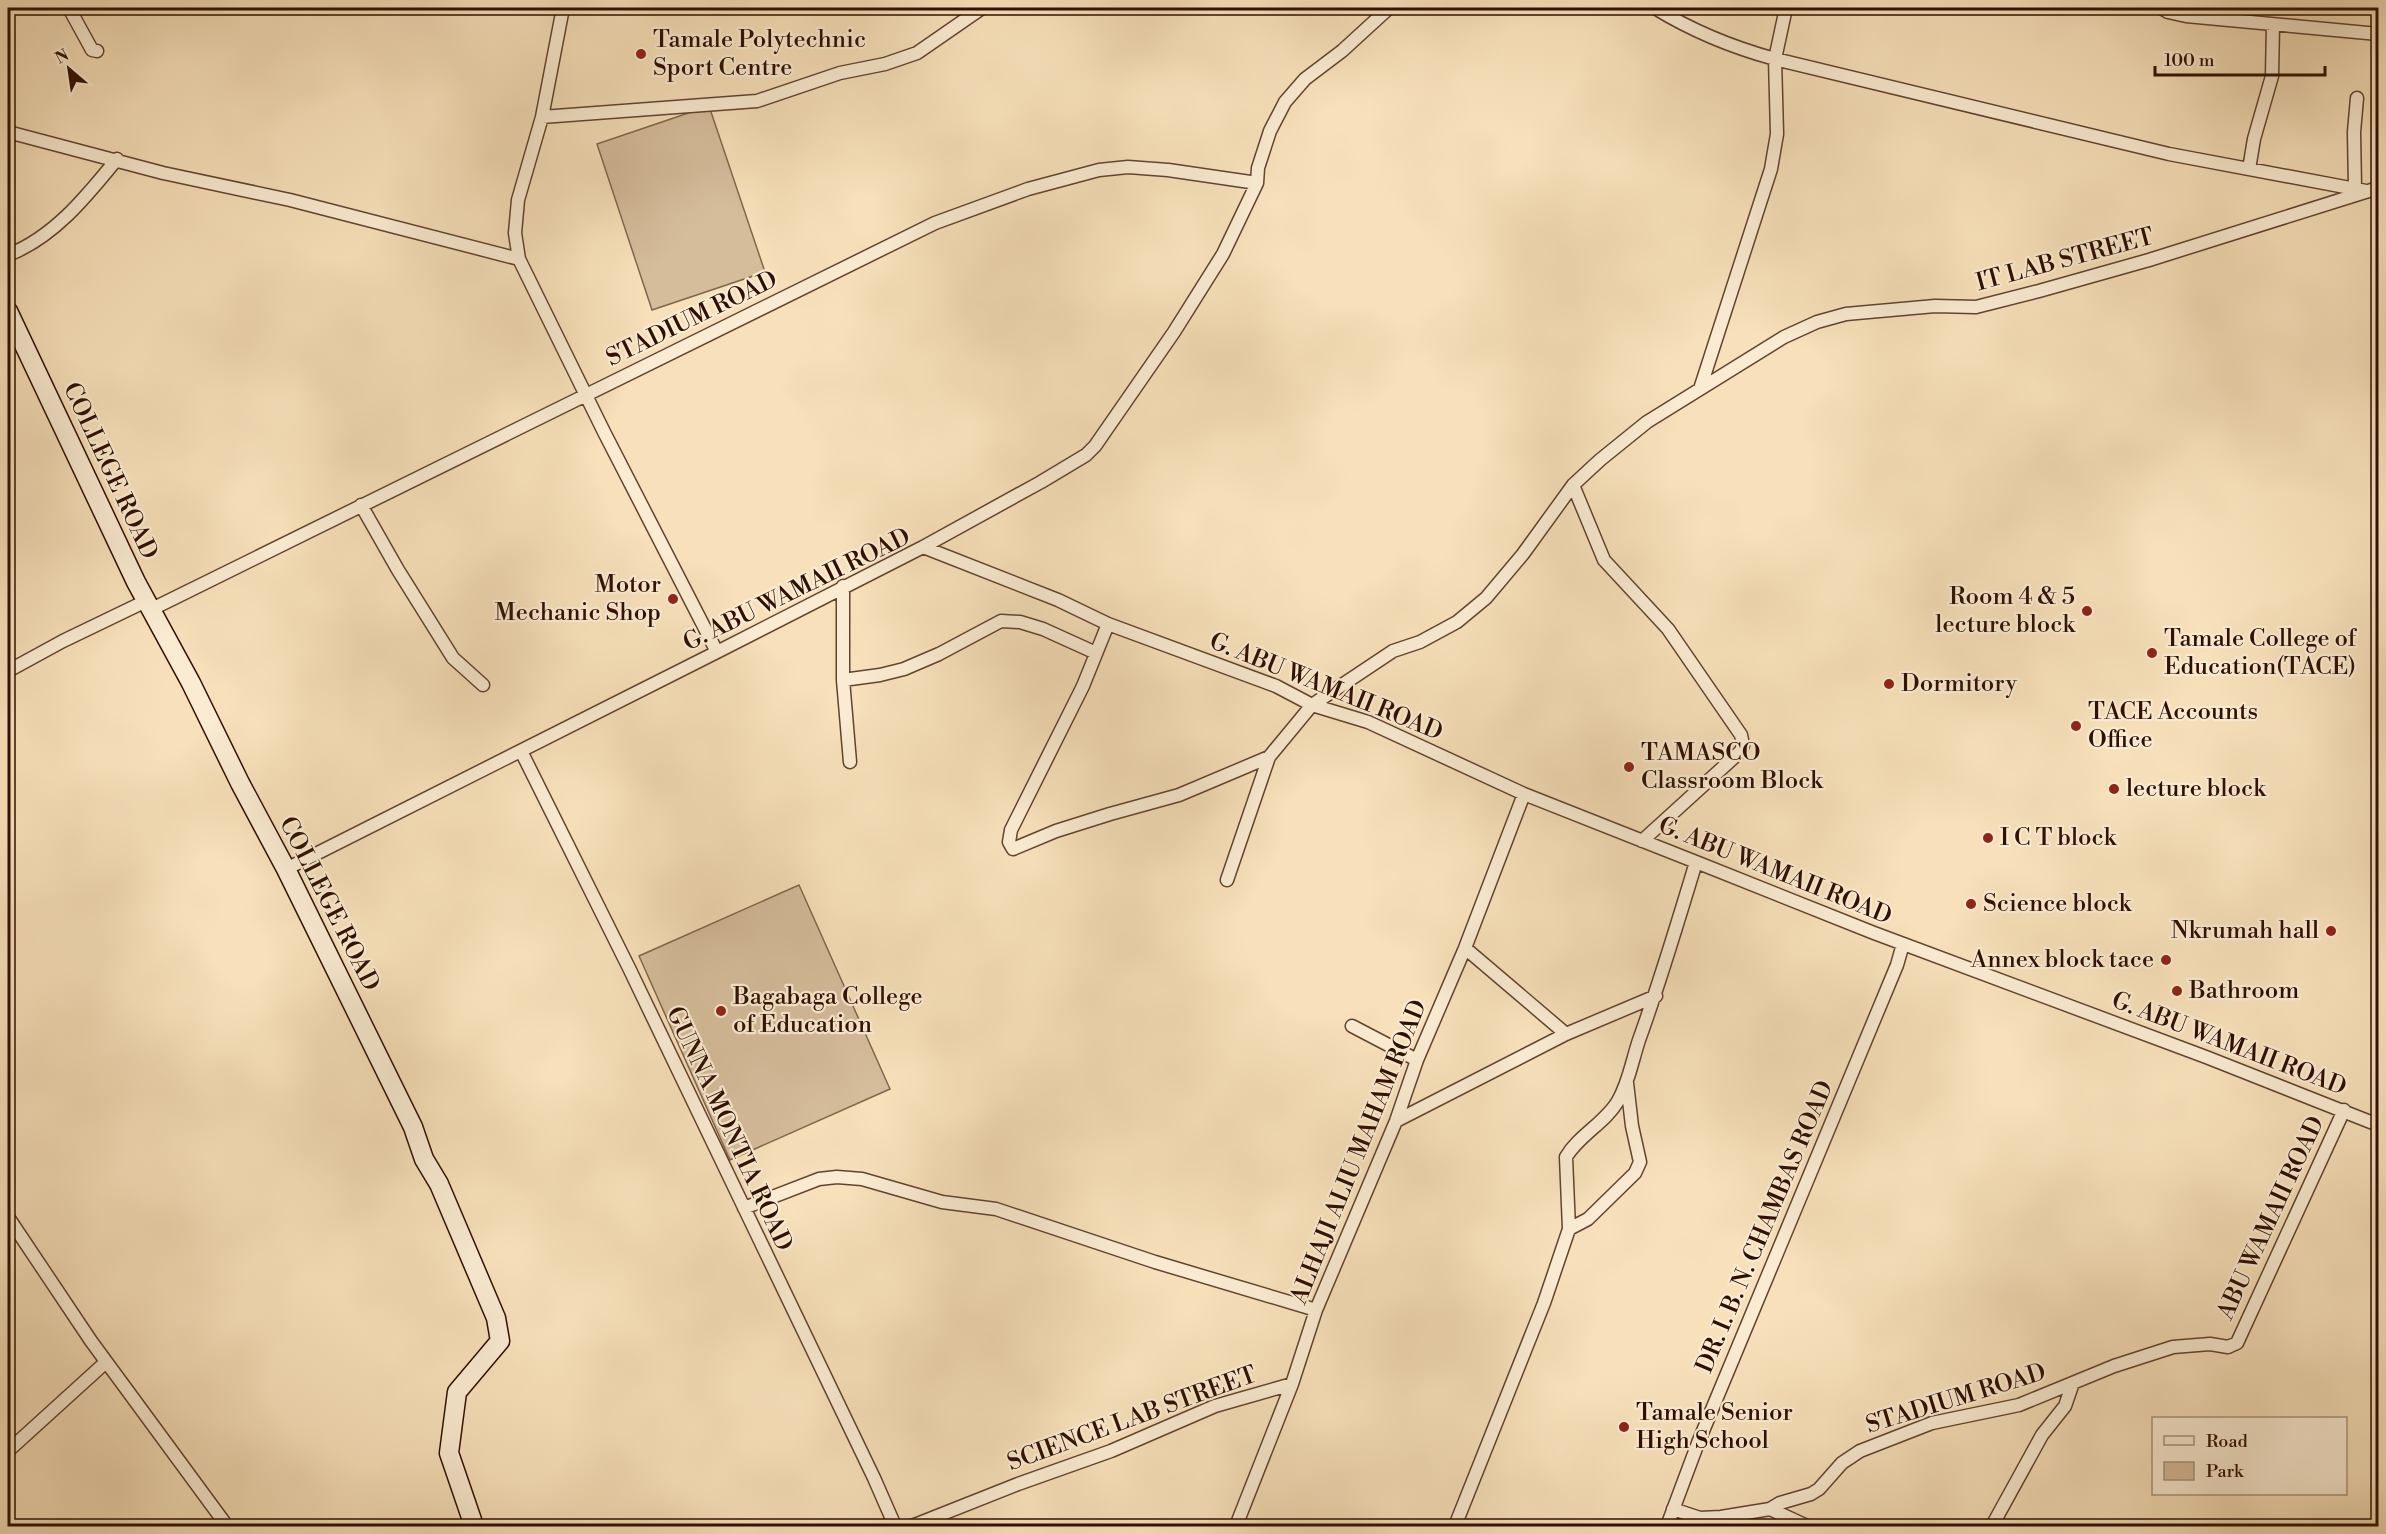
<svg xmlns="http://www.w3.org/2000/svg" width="2386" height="1534" viewBox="0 0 2386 1534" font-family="'Libre Bodoni',serif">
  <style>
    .green { fill: #d5bc9b; stroke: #82664e; stroke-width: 1.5 }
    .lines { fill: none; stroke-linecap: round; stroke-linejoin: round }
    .street-casing { stroke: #61432f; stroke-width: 15 }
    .secondary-casing { stroke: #2f0f01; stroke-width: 21 }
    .street { stroke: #faebd2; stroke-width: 12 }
    .secondary { stroke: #faebd2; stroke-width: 18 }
    .poi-dot { fill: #8f2418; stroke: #faebd2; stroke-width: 2 }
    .labels { text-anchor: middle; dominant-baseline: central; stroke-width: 4.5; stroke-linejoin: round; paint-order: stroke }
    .poi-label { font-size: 24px; fill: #2f0f01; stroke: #faebd2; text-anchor: start }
    .street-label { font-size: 24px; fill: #2f0f01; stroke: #faebd2 }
  </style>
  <rect width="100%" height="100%" fill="#f7e0ba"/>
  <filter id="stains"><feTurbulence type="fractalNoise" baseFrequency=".00333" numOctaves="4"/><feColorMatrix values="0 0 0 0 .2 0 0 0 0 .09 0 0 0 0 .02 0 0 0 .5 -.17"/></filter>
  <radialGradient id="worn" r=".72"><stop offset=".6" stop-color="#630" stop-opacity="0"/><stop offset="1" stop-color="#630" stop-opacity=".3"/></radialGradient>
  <path class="green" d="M709,106L765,272L652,310L597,144Z
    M799,885L890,1089L730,1160L639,956Z"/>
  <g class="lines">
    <g class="street-casing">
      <path id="street" d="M69,8L92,50L97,51
        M563,8L542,117L518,200L515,233L519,259L604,432L717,652
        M1655,8C1694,32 1731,47 1775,59L2169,154L2366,191
        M2161,8L2168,12L2186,16L2378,34
        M542,117L757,101L840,73L885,64L917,53L982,8
        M8,132L163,173L290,200L519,259
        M2249,169L2254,139L2272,76L2273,25
        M2355,188L2354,132L2357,98
        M8,255C54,237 86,197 117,159
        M1700,389L1771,169L1777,134L1775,59L1786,8
        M1573,485L1604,560L1668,629L1741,735L1743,745L1741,751L1642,841
        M361,505L398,570L453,658L483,685
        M923,547L1041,482L1086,455L1095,446L1174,332L1223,254L1257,183L1258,168L1270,131L1285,102L1305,79L1342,51L1389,8
        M843,586V680L880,675L904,669L939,654L1001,621L1020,622L1043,629L1096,653
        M150,610L935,223L1028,189L1099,170L1128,167L1168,170L1257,183
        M1108,624L1083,686L1011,830L1009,842L1013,849L1056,831L1110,814L1179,795L1269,757
        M8,671L63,641L146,601
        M843,680L850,762
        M521,751L629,968L874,1478L895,1526
        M286,869L717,652L923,547L1058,600L1108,624L1276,686L1312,705L1368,722L1524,794L1696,862L1874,933L2206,1057L2378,1125
        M1227,880L1269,757L1312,705L1393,651L1420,642L1457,622L1486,598L1523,554L1573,485L1600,460L1647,422L1784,337L1817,322L1846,314L1935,306L1976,307L2039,291L2149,260L2378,188
        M1465,948L1566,1034
        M1352,1026L1417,1060
        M1396,1121L1566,1034L1656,996
        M744,1208L819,1179L837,1177L862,1179L942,1202L996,1209L1155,1262L1316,1310
        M8,1217L91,1341L227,1526
        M1569,1229L1588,1219L1635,1173L1640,1162L1632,1126L1627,1083
        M8,1451L106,1362
        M1673,1509L1700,1518L1721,1517L1770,1509L1807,1526
        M1770,1509L1780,1503L1811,1494L1819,1489L1842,1463L1860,1451L1932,1423L2019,1405L2114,1366L2173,1347L2210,1344L2228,1347L2237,1343L2344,1110
        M912,1526L1018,1484L1111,1451L1215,1406L1292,1384
        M1236,1526L1292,1384L1316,1310L1396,1121L1417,1060L1465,948L1524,794
        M1455,1526L1544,1303L1569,1229L1566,1157C1579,1135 1605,1123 1618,1101C1629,1082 1632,1061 1639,1040C1660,982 1678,922 1696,862
        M1667,1526L1698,1443L1897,965L1903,944
        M1992,1526L2042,1435L2065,1406L2073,1383"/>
    </g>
    <g class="secondary-casing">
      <path id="secondary" d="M8,311L136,582L191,683L240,783L286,869L413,1127L424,1159L439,1184L496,1318L500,1341L457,1392L449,1453L474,1526"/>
    </g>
    <use href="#street" class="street"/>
    <use href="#secondary" class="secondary"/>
  </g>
  <g class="poi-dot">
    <circle cx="641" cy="54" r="6"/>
    <circle cx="673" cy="599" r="6"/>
    <circle cx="2087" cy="611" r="6"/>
    <circle cx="2152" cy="653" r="6"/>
    <circle cx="1889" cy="684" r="6"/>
    <circle cx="2076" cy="726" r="6"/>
    <circle cx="1629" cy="767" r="6"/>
    <circle cx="2114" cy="789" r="6"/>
    <circle cx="1988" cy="838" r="6"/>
    <circle cx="1971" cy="904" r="6"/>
    <circle cx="2331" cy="931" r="6"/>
    <circle cx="2166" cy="960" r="6"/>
    <circle cx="2177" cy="991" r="6"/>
    <circle cx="721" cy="1011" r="6"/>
    <circle cx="1624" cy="1427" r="6"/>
  </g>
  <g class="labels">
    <g class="poi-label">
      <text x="653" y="40">Tamale Polytechnic<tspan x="653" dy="28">Sport Centre</tspan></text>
      <text x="661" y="585" text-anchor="end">Motor<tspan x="661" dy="28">Mechanic Shop</tspan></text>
      <text x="2075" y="597" text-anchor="end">Room 4 &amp; 5<tspan x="2075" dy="28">lecture block</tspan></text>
      <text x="2164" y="639">Tamale College of<tspan x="2164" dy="28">Education(TACE)</tspan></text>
      <text x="1901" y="684">Dormitory</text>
      <text x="2088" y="712">TACE Accounts<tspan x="2088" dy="28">Office</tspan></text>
      <text x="1641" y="753">TAMASCO<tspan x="1641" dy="28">Classroom Block</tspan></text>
      <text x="2126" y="789">lecture block</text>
      <text x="2000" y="838">I C T block</text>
      <text x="1983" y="904">Science block</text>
      <text x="2319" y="931" text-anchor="end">Nkrumah hall</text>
      <text x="2154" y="960" text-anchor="end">Annex block tace</text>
      <text x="2189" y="991">Bathroom</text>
      <text x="733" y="997">Bagabaga College<tspan x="733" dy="28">of Education</tspan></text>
      <text x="1636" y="1413">Tamale Senior<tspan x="1636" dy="28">High School</tspan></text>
    </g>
    <g class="street-label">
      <text transform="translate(2065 260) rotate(-15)">IT LAB STREET</text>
      <text transform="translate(692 319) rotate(-26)">STADIUM ROAD</text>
      <text transform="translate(110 471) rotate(65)">COLLEGE ROAD</text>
      <text transform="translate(797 590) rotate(-26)">G. ABU WAMAII ROAD</text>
      <text transform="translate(1326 687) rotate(22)">G. ABU WAMAII ROAD</text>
      <text transform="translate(1775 871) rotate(22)">G. ABU WAMAII ROAD</text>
      <text transform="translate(329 904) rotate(63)">COLLEGE ROAD</text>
      <text transform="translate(2229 1044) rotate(21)">G. ABU WAMAII ROAD</text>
      <text transform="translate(729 1129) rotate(65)">GUNNA MONTIA ROAD</text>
      <text transform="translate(1359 1152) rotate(-68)">ALHAJI ALIU MAHAM ROAD</text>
      <text transform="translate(2271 1218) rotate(-65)">ABU WAMAII ROAD</text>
      <text transform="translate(1765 1227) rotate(-67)">DR. I. B. N. CHAMBAS ROAD</text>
      <text transform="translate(1956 1399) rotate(-17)">STADIUM ROAD</text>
      <text transform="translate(1132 1419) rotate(-20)">SCIENCE LAB STREET</text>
    </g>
  </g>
  <rect width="2386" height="1534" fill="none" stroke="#f7e0ba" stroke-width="30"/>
  <rect x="9" y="9" width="2368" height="1516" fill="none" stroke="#2f0f01" stroke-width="3"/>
  <rect x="15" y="15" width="2356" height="1504" fill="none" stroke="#2f0f01" stroke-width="1.5"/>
  <rect x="2152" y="1417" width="195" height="78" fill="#faebd2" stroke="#a9937e" stroke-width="1.5"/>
  <rect x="2164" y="1436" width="30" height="9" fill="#faebd2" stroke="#a9937e" stroke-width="1.5"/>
  <text x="2206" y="1447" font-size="18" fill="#2f0f01">Road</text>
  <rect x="2164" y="1462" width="30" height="18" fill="#d5bc9b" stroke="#a9937e" stroke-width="1.5"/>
  <text x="2206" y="1477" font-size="18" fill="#2f0f01">Park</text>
  <g transform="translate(69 69) rotate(331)" stroke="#faebd2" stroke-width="4.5" paint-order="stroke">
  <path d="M0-4.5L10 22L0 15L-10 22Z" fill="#2f0f01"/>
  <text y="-9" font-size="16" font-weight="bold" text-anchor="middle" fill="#2f0f01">N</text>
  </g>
  <path d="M2155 66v9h170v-9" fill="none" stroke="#2f0f01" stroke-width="3"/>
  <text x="2164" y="66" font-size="18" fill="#2f0f01" stroke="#faebd2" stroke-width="4.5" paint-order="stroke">100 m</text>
  <rect width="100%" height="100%" filter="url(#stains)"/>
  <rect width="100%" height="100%" fill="url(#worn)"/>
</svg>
